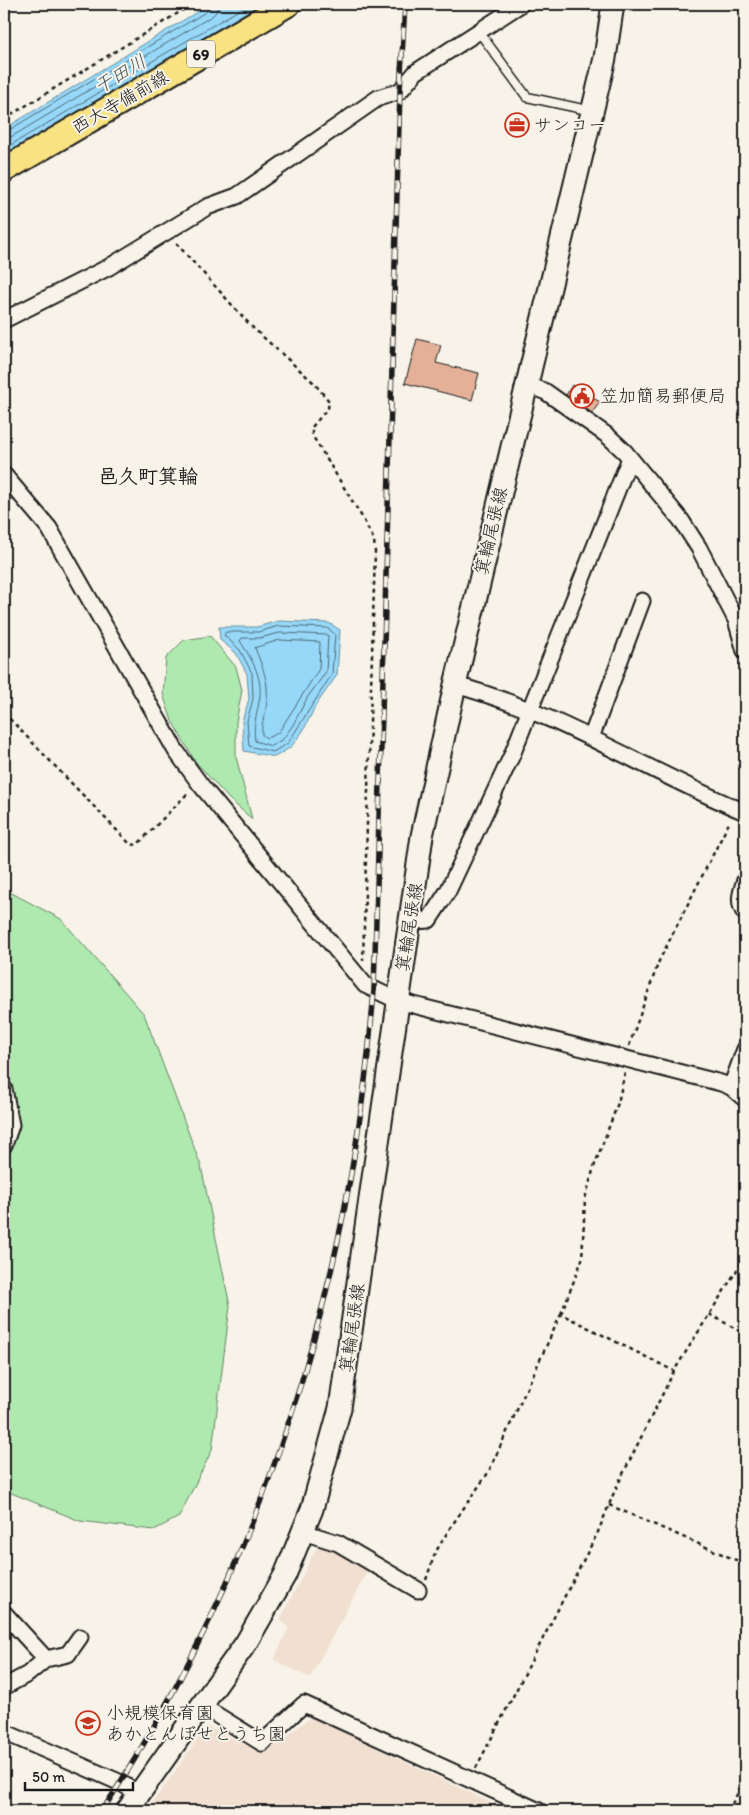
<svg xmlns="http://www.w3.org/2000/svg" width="749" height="1815" viewBox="0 0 749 1815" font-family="Itim,'Klee One',sans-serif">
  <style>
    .built { fill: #f1dfd0 }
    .green { fill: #aee9af; stroke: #658266 }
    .water { fill: #97d8f9; stroke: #668da1 }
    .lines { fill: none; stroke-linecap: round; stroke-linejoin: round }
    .shore { stroke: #4d6774; stroke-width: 1 }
    .building { fill: #e4b098; stroke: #1c1c1c }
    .lane-casing { stroke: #1c1c1c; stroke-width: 11 }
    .street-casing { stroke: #1c1c1c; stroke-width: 19 }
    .secondary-casing { stroke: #1c1c1c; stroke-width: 25 }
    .primary-casing { stroke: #1c1c1c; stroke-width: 28 }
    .path { stroke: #1c1c1c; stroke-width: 2.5; stroke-dasharray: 4 4; stroke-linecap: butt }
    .lane { stroke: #f7f3e8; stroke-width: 8 }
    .street { stroke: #f7f3e8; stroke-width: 15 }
    .secondary { stroke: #f7f3e8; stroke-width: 21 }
    .primary { stroke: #f8e281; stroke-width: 24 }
    .rail-casing { stroke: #1c1c1c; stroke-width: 5.5 }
    .rail { stroke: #f7f3e8; stroke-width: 4; stroke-dasharray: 11; stroke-linecap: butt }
    .labels { text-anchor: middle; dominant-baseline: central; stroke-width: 4; stroke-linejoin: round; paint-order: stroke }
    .shield { fill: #f7f3e8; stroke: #5e5c59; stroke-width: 1 }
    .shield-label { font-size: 16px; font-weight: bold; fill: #1c1c1c }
    .street-label { font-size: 18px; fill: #1c1c1c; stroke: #f7f3e8 }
    .poi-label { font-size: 18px; fill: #1c1c1c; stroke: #f7f3e8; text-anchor: start }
    .water-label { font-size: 19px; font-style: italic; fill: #41545e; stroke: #f7f3e8 }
    .quarter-label { font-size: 20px; font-weight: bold; fill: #1c1c1c; stroke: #f7f3e8 }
  </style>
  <rect width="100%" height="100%" fill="#f7f3e8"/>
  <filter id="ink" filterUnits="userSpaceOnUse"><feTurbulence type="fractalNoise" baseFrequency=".02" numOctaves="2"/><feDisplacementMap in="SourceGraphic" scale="10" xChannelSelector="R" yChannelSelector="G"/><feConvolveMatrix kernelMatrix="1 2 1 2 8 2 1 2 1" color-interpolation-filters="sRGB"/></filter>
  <g filter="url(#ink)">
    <path class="built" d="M318,1545L329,1546L369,1568L310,1678L274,1660L289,1627L280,1620Z
      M311,1717L508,1811H147L207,1726L264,1754Z"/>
    <path class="green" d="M210,636L236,667L242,690L236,722V757L252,819L229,799L195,761L172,721L163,694L166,658L184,640Z
      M4,889L61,919L144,1014L201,1166L230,1306L212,1450L179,1517L154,1530L80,1521L4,1490Z"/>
    <path class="water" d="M210,4H271L4,162V129Z
      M278,621L329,623L340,630L337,675L316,705L303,731L291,747L275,757L244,751L242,721L249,699L247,674L236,653L220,640L219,627H257Z"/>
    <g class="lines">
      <path class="shore" d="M174,55L261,4
        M4,133L209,10L212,4
        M4,139L11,137L212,16L217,11L218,4
        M4,149L249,4
        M279,626L327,628L335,634L332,674L288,743L273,752L249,746L247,721L253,699L252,673L240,650L224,635L226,632H258Z
        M280,633L328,635L326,672L307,698L293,725L283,739L271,746L255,741C253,725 256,718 259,702C264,679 252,659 240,641L242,638H259Z
        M280,640L320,642L319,669L278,733L267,738L262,735C261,722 266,713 267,701C269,679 262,667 255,648Z"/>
    </g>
    <path class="building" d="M417,339L441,345L436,363L479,373L472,400L405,383Z
      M572,385L600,402L592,413L566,395Z"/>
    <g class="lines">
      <g class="lane-casing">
        <path id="lane" d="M479,32L527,97L592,111"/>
      </g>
      <g class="street-casing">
        <path id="street" d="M4,320L109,267L207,207L237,196L378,98L400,91L416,72L521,4
          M526,384L546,392L608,436L625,452L681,520L699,548L736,620L745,651
          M4,475L49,528L176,751L200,784L365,985L398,1001L721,1083L731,1087L745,1099
          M455,685C558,712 648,772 745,812
          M591,738L642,601
          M745,880C741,892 737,903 745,913
          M410,919L416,921L429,920L448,891L512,755L630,458
          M731,1087L745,1049
          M4,1089L11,1125L4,1145
          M303,1532L338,1543L418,1590
          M4,1613L46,1659L28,1674L4,1687
          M46,1659L68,1654L80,1637
          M202,1706L262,1743L304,1704L539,1811
          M4,1732L121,1783L139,1794"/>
      </g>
      <g class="secondary-casing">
        <path id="secondary" d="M127,1811L246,1643L285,1575L312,1509L340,1408L422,836L455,685L605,58L613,4"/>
      </g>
      <g class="primary-casing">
        <path id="primary" d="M4,170L288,4"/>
      </g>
      <path class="path" d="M4,119L193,4
        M176,243L252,327L313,382L329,401L328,408L312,427V435L362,517L374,540L375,552L363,960
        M4,713L130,844L137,845L189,792
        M629,1046L659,961L730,821
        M561,1314L582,1260L585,1199L594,1167L618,1103L625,1072
        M709,1314L745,1334
        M609,1505L745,1564
        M426,1580L435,1553L450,1528L488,1473L561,1314L674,1371
        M476,1768L598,1532L615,1490L674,1371L745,1257
        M728,1811L745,1780"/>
      <use href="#lane" class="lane"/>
      <use href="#street" class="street"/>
      <use href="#secondary" class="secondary"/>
      <use href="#primary" class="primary"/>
      <g class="rail-casing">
        <path id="rail" d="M102,1811C263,1566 352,1281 374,990L400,91L405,4"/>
      </g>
      <use href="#rail" class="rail"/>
    </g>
  </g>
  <defs>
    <g id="office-ring" transform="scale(1.25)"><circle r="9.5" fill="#f7f3e8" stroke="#c8321e" stroke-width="1.5"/><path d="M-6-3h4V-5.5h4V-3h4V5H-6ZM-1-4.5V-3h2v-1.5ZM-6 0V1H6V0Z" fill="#c8321e"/></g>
    <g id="civic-ring" transform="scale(1.25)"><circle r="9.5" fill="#f7f3e8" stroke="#c8321e" stroke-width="1.5"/><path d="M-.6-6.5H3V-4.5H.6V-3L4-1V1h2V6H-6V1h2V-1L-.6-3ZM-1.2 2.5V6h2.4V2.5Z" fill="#c8321e"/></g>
    <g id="school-ring" transform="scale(1.25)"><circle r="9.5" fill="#f7f3e8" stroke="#c8321e" stroke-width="1.5"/><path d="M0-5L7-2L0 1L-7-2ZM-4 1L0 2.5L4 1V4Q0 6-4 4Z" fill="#c8321e"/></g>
  </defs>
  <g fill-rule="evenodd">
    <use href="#office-ring" x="517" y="125"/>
    <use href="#civic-ring" x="582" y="396"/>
    <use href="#school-ring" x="88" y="1723"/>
  </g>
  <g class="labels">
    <rect class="shield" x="187" y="40.5" width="28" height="27" rx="4"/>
    <g class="shield-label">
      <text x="201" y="54">69</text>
    </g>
    <g class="street-label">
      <text transform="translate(120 102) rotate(-30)">西大寺備前線</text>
      <text transform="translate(491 531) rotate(-77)">箕輪尾張線</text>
      <text transform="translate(409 927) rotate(-81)">箕輪尾張線</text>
      <text transform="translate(352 1328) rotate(-82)">箕輪尾張線</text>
    </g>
    <g class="poi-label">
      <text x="534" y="125">サンコー</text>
      <text x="600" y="396">笠加簡易郵便局</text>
      <text x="106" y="1713">小規模保育園<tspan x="106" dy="21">あかとんぼせとうち園</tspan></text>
    </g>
    <g class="water-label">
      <text transform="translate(120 74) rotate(-31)">干田川</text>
    </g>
    <g class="quarter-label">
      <text x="148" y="476">邑久町箕輪</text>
    </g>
  </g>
  <rect width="749" height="1815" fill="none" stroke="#f7f3e8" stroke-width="20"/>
  <rect x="10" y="10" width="729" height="1795" fill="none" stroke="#1c1c1c" stroke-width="2" filter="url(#ink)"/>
  <path d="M25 1782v8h108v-8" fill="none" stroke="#1c1c1c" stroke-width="2.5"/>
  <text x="32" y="1782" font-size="15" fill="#1c1c1c" stroke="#f7f3e8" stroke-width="4" paint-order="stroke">50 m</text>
</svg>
